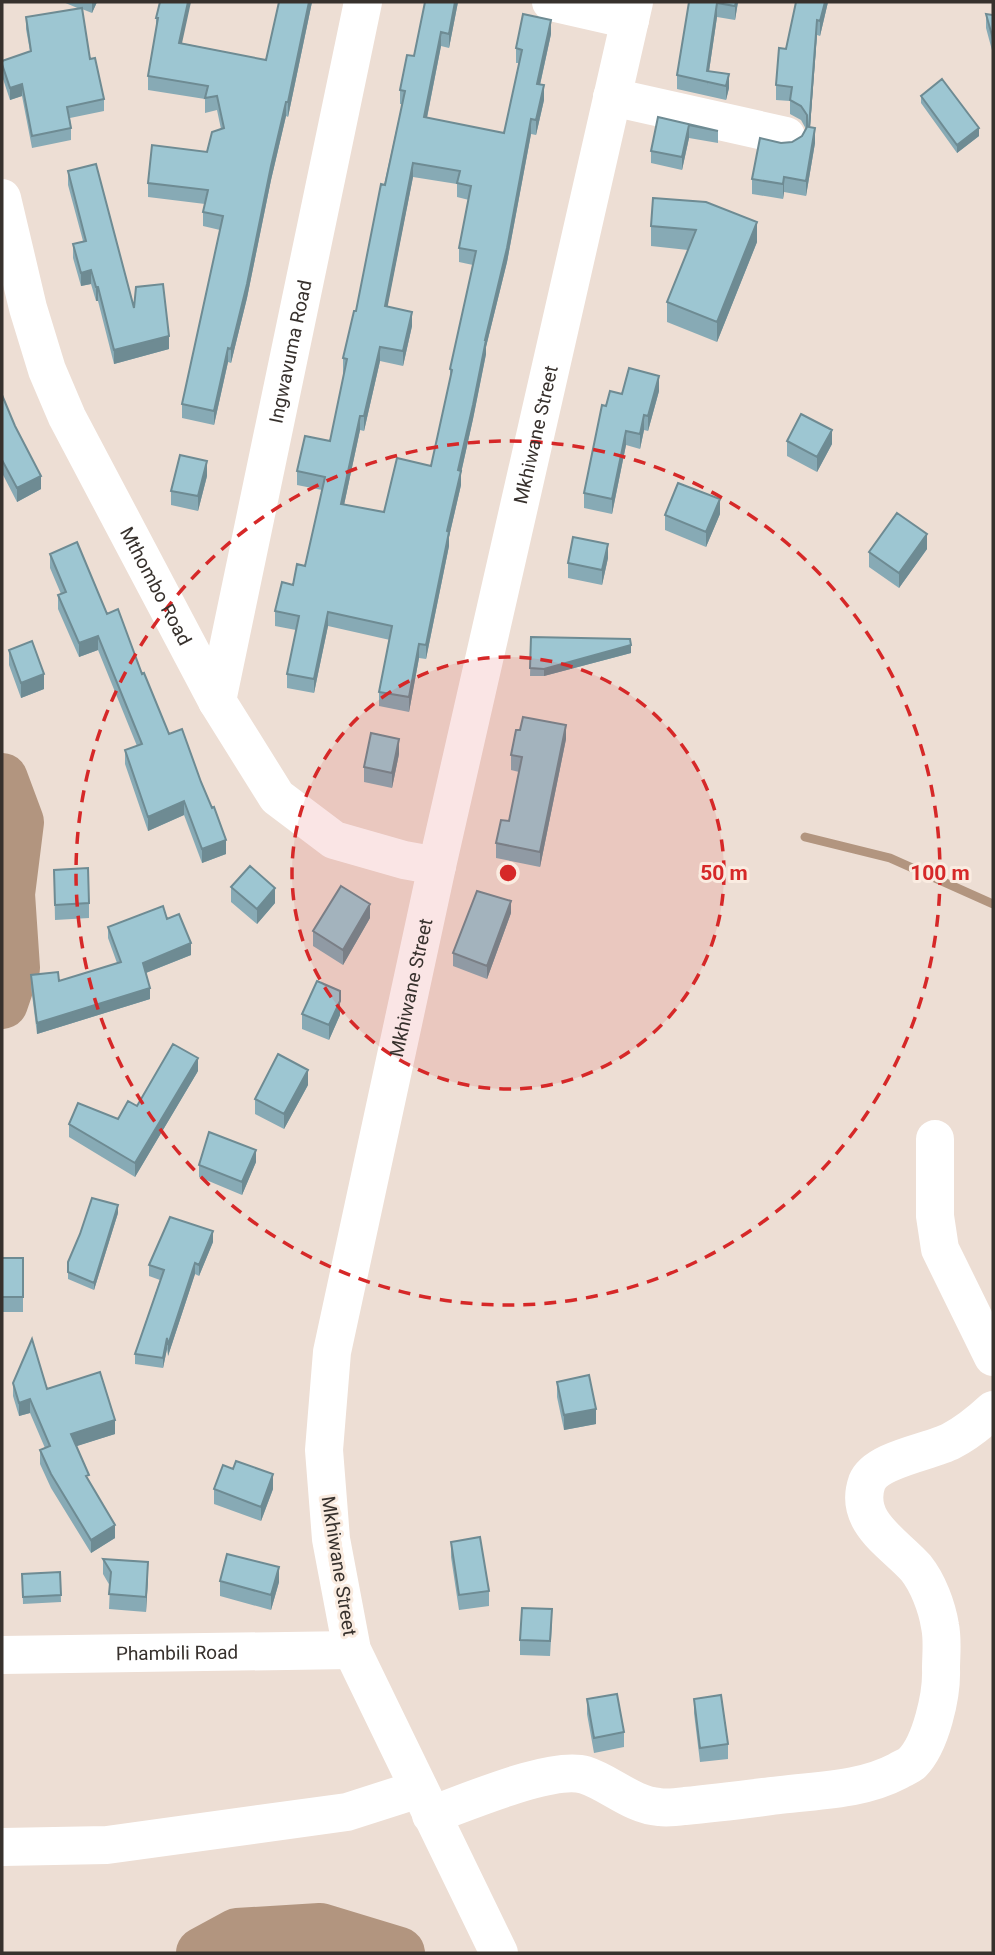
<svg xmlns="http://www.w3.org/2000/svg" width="995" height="1955" viewBox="0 0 995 1955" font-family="Roboto,sans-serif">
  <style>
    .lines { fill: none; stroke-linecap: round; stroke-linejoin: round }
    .stream { stroke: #b2957f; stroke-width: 9 }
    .river { stroke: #b2957f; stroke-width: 52 }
    .minor { stroke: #fff; stroke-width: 38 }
    .wall { fill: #87aab5; fill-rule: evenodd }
    .shaded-wall { fill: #6e8b93 }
    .building { fill: #9dc6d2; stroke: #6e8b93; stroke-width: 2; fill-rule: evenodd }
    .ring { fill: none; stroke: #d62828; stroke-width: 3.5; stroke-dasharray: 12 9 }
    .labels { text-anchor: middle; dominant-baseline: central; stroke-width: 6; stroke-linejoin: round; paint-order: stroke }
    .street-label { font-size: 19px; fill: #37312d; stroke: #faece1 }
    .centre { fill: #d62828; stroke: #faece1; stroke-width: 3.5 }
    .ring-label { font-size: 21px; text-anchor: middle; font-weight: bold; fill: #d62828; stroke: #faece1; stroke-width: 6; stroke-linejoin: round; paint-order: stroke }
  </style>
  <rect width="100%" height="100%" fill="#edded4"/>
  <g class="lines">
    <path class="stream" d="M805,837L890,858L993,904"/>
    <path class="river" d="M2,779L18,822L9,894L14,968L2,1003
      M202,1953L237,1934L320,1929L399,1953"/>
    <g class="minor">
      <path d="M551,2L630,20"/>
      <path d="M612,97L786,136"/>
      <path id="s1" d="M2,198L28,308L47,370L67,417L217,701L277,797L334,840L404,860L437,866"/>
      <path id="s2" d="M217,701L363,2"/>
      <path d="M935,1139V1216L940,1249L993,1357"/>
      <path id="s3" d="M2,1655L352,1650"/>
      <path d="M431,1815C466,1803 552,1765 585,1775C610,1783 632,1805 659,1807C667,1808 677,1807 685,1806C717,1803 748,1799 780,1795C820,1790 862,1790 898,1771C903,1768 909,1766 912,1763C931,1744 942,1695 941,1669C941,1655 943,1640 940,1626C937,1607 928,1583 916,1568C894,1543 853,1522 867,1482C876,1459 930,1452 951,1441C967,1433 980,1422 993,1410"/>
      <path d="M2,1847L107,1845L347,1812L419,1789"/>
      <path id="s4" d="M499,1953L352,1650L331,1539L324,1450L332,1352L437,866L634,2"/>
    </g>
  </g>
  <path class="wall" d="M63,2H97L92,13L82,9L90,59L104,99V111L70,118L71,128V140L32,148L22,96L10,100L2,76V61L30,51L26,29V17L80,9Z
    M160,2L182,43L266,60L279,2H312L288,117L286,116L271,180L247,298L231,363L228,362L214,425L182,418V404L220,230L203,226V212L205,204L148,197V183L207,152L221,129L217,110L205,113V99L148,90V76L156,29V18Z
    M458,2L449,48L441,46L427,118L504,133L519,63H516V48L551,34L540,85L544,100L536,135L531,134L507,262L486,347V354L473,419L461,473V485L449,537V546L426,659L419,658L409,712L379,706V692L390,640L328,626L314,693L287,688V674L296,630L275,626V611L305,566L322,490L297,485V471L330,441L344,373H343V358L356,311L402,104H400V90L414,56ZM413,177L457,184V197L469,200L459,248V262L473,265L450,369V380L431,466L384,512L344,505L360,430L364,431L380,361L403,366L412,326L387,307Z
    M688,2H738L735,20L717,17L709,71L729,88L726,100L677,89V75L688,9Z
    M828,2L820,36L817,35L810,127L815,143L806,196L784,192L783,199L752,194V179L781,143L792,142L802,136L806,129L801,120L790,114V101L776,100V85L786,49Z
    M986,14L993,15V54L986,28Z
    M921,96L979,136L957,153L921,103Z
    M658,117L718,131V143L689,138L682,170L651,163V151Z
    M68,171L134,308L169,349L114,364L98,301H96L91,284L81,286L73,258V244L83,241L68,185Z
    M653,198L757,242L717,342L667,322V302L688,250L651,246V226Z
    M659,391L648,431L644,430L640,449L626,445L612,514L584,508V493L606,406Z
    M2,395L41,489L17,502L2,473Z
    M787,441L832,444L817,472L787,456Z
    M207,476L198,511L171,505V491Z
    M720,514L706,547L665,530V515Z
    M927,549L899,588L869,567V552Z
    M50,554L107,614L142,674L169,734L226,854L202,863L184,815L148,831L125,764V750L137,746L98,650L79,657L58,609V595L61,594L50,568Z
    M608,558L602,585L568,578V563Z
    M531,637L631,653L544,676H530Z
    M9,650L44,689L21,698L9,665Z
    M566,739L540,867L496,858V843L509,821L519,772L511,770V755Z
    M399,754L392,788L364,782V767Z
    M54,870L89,903V918L55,920Z
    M231,887L275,903L257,924L231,902Z
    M511,913L487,979L453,966V953Z
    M370,918L343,965L313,946V931Z
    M167,919L191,955L146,973L150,999L37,1034L31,987V975L59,981L117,963L108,938V927Z
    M302,1014L340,1015L329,1040L302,1029Z
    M198,1071L135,1177L69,1137V1124L118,1119Z
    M308,1085L284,1129L255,1114V1099Z
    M256,1162L242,1195L199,1177V1165Z
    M118,1213L94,1290L68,1279V1262Z
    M213,1242L199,1276L195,1274L168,1356L167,1349L163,1368L135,1364V1354L160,1280L149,1276V1265Z
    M2,1258H23V1312H2Z
    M557,1382L596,1424L564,1430L557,1397Z
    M13,1383L47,1389L115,1434L76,1446L89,1482L115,1538L91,1553L51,1488L40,1464V1450L45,1448L30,1413L19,1416L13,1396Z
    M214,1489H273L261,1521L214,1504Z
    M451,1542L489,1591V1606L459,1610L451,1557Z
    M103,1559L148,1577L146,1612L109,1609L110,1586L103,1574Z
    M60,1572L61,1602L23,1604L22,1574Z
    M220,1581L279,1582L271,1610L220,1596Z
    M552,1624L550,1656L520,1655V1640Z
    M587,1699L624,1732V1747L594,1753L587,1714Z
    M694,1699L728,1744V1759L700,1762L694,1713Z"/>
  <path class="shaded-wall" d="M92,2H97L92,13Z
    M188,2H191L179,57V43Z
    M309,2H312L288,117V102Z
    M455,2H458L449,48V34Z
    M736,2H738L735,20V6Z
    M825,2H828L820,36V21Z
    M717,3V17L707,85V71Z
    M551,20V34L537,98V84Z
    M817,20V35L809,141V127Z
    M441,32V46L424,132V117Z
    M729,74V88L726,100V86Z
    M22,84V96L10,100V88Z
    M544,85V100L536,135V120Z
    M286,102V116L271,180L247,298L231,363V349L271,166Z
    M531,119V134L507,262L486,347V354L473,419L461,473V485L449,537V546L426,659V645L458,470Z
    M689,125V138L682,170V157Z
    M815,128V143L806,196V181Z
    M979,128V136L957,153V145Z
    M413,163V177L385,320V306Z
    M784,177V192L783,199V184Z
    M757,222V242L717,342V322Z
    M91,270V284L81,286V273Z
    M96,287H98V301H96Z
    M412,312V326L403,366V351Z
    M169,336V349L114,364V350Z
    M380,347V361L364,431V416Z
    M228,348V362L214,425V411Z
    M659,376V391L648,431V416Z
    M644,415V430L640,449V434Z
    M360,416V430L341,519V504Z
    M832,430V444L817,472V457Z
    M626,431V445L612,514V499Z
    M207,461V476L198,511V496Z
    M41,476V489L17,502V488Z
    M720,499V514L706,547V532Z
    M927,534V549L899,588V573Z
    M608,544V558L602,585V570Z
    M328,612V626L314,693V679Z
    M98,636V650L79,657V643Z
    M419,644V658L409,712V697Z
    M631,645V653L544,676V669Z
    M44,674V689L21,698V683Z
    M566,725V739L540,867V852Z
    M399,739V754L392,788V773Z
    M184,801V815L148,831V817Z
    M226,840V854L202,863V849Z
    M275,888V903L257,924V909Z
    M511,901V913L487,979V966Z
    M370,904V918L343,965V950Z
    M191,943V955L143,974V963Z
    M150,988V999L37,1034V1023Z
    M340,1001V1015L329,1040V1025Z
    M198,1058V1071L135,1177V1163Z
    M308,1070V1085L284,1129V1114Z
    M256,1150V1162L242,1195V1182Z
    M118,1205V1213L94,1290V1283Z
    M213,1231V1242L199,1276V1265Z
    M195,1263V1274L168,1356V1345Z
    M167,1338V1349L163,1368V1358Z
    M30,1399V1413L19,1416V1403Z
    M596,1409V1424L564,1430V1415Z
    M115,1420V1434L71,1448V1434Z
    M273,1474V1489L261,1521V1507Z
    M115,1525V1538L91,1553V1540Z
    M148,1562V1577L146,1612V1597Z
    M279,1567V1582L271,1610V1595Z"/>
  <path class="building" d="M160,2H188L179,43L266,60L279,2H309L288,102H286L271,166L247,284L231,349L228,348L214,411L182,404L223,216L203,212L208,190L148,183L152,145L207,152L212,132L224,128L217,96L205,98L208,86L148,76L158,18H156Z
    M425,2H455L449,34L441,32L424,117L504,133L522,50L516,48L523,14L551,20L537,84L544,85L536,120L531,119L507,248L485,340H486L473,405L458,470L461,471L447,531L449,532L426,645L419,644L409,697L379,692L392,626L328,612L314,679L287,674L299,616L275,611L282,582L293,585L297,564L305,566L325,477L297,471L305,436L330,441L347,359L343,358L354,311H356L381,184L385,185L405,91L400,90L407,55L414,56ZM413,163L460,171L457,183L471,186L459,248L476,251L450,369L452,370L431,466L397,458L384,512L341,504L360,416H364L380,347L403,351L412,312L385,306Z
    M689,2H736L735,6L717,3L707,71L729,74L726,86L677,75Z
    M796,2H825L820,21L817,20L809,127L815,128L806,181L784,177L783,184L752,179L760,138L781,143L792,142L802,136L807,127V115L801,106L790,100L792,87L776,85L779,48L786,49Z
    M82,8L90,59L95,58L104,99L67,107L71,128L32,136L22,84L10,88L2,64V61L31,51L26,17Z
    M986,14L993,15V39Z
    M942,79L979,128L957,145L921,96Z
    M658,117L718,131L689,125L682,157L651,151Z
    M96,164L134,308L136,287L163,284L169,336L114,350L98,287H96L91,270L81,273L73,244L86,241L68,171Z
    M653,198L706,202L757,222L717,322L667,302L696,230L651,226Z
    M629,368L659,376L648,416L644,415L640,434L626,431L612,499L584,493L602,405L606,406L610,391L622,394Z
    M2,395L15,426L41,476L17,488L2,460Z
    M801,414L832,430L817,457L787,441Z
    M180,455L207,461L198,496L171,491Z
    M678,483L720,499L706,532L665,515Z
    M897,513L927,534L899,573L869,552Z
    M573,537L608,544L602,570L568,563Z
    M77,542L107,614L118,609L142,674L144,673L169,734L182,729L201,782L212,808L214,807L226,840L202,849L184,801L148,817L125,750L142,744L98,636L79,643L58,595L66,592L50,554Z
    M531,637L630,639L631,645L544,669L530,668Z
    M32,641L44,674L21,683L9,650Z
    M523,717L566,725L540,852L496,843L501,820L509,821L522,757L511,755L516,730H520Z
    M371,733L399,739L392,773L364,767Z
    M250,866L275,888L257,909L231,887Z
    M88,868L89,903L55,905L54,870Z
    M341,886L370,904L343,950L313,931Z
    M477,891L511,901L487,966L453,953Z
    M163,906L167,919L179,914L191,943L143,963L150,988L37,1023L31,975L58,972L59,981L121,962L108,927Z
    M317,981L340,991V1001L329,1025L302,1014Z
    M173,1044L198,1058L135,1163L69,1124L78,1103L118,1119L128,1101L137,1106Z
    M278,1054L308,1070L284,1114L255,1099Z
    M209,1132L256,1150L242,1182L199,1165Z
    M92,1198L118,1205L94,1283L68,1272V1262L80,1234Z
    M170,1217L213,1231L199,1265L195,1263L168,1345L167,1338L163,1358L135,1354L164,1270L149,1265Z
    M2,1258H23V1297H2Z
    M32,1339L47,1389L100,1372L115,1420L71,1434L89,1475L86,1476L115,1525L91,1540L51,1474L40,1450L50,1446L30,1399L19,1403L13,1383Z
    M589,1375L596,1409L564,1415L557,1382Z
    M236,1461L273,1474L261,1507L214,1489L223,1465L233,1469Z
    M480,1537L489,1591L459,1595L451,1542Z
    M227,1554L279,1567L271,1595L220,1581Z
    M103,1559L148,1562L146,1597L109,1594L111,1572Z
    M60,1572L61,1595L23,1597L22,1574Z
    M522,1608L552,1609L550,1641L520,1640Z
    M617,1694L624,1732L594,1738L587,1699Z
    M721,1695L728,1744L700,1748L694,1699Z"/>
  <circle cx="508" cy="873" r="216" fill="#d62828" fill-opacity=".12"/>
  <g class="ring">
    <circle cx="508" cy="873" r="216"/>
    <circle cx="508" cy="873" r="432"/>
  </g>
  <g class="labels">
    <g class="street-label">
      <text stroke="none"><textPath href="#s2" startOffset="357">Ingwavuma Road</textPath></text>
      <text stroke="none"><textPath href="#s4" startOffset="1577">Mkhiwane Street</textPath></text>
      <text stroke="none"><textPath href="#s1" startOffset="420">Mthombo Road</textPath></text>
      <text stroke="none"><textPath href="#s4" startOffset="1010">Mkhiwane Street</textPath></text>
      <text transform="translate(339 1566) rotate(81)">Mkhiwane Street</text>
      <text stroke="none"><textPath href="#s3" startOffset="175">Phambili Road</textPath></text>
    </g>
  </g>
  <circle cx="508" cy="873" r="10" class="centre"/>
  <g class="ring-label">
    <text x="724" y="880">50 m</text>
    <text x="940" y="880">100 m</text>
  </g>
  <rect width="995" height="1955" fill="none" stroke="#37312d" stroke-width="7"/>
</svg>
